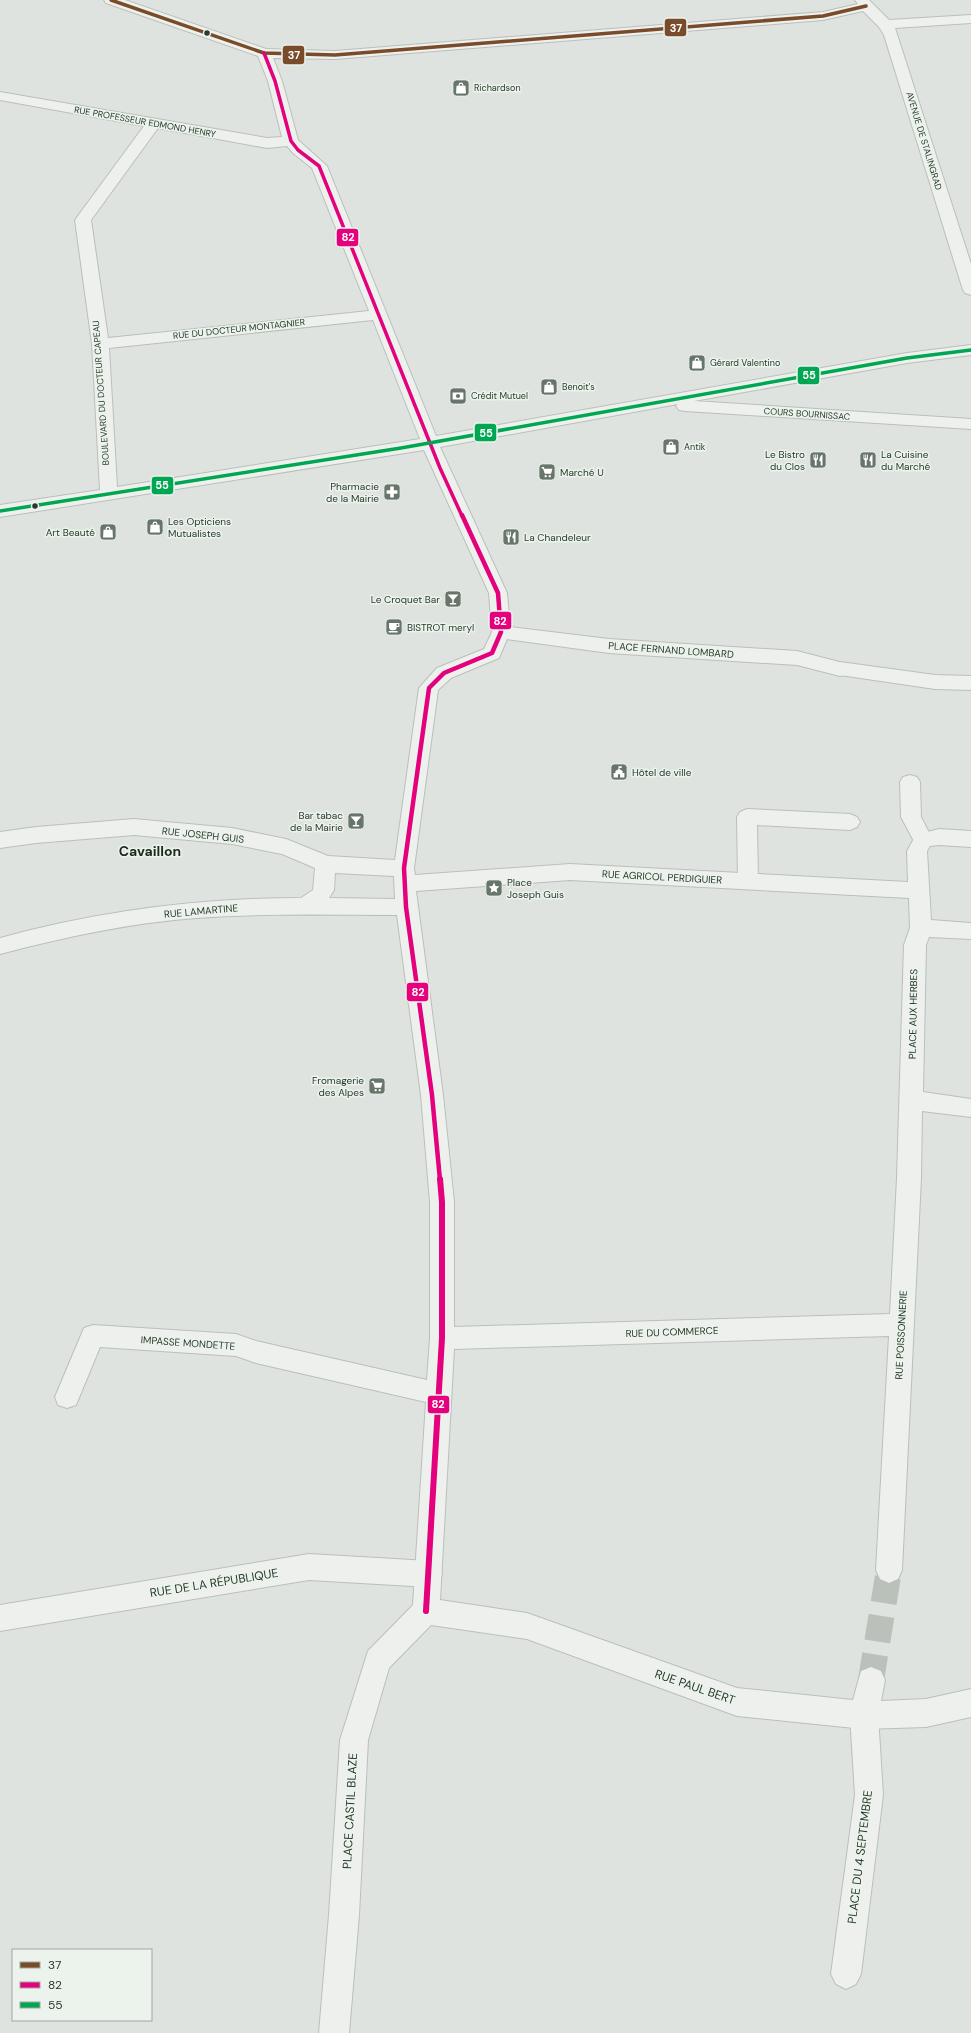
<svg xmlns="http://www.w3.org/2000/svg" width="971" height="2033" viewBox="0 0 971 2033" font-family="'DM Sans',sans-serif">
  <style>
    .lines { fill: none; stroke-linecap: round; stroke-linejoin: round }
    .minor-tunnel { stroke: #bac1bb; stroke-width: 26; stroke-dasharray: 26 13; stroke-linecap: butt }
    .service-casing { stroke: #bbbfbc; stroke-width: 2 }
    .pedestrian-casing { stroke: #bbbfbc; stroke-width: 2 }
    .minor-casing { stroke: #bbbfbc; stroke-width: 2 }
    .service { fill: #eef0ee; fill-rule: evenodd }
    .pedestrian { fill: #eef0ee; fill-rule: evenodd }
    .minor { fill: #eef0ee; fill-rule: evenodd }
    .bus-1-casing { stroke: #ecf3ed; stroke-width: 5.5 }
    .bus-2-far2-casing { stroke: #ecf3ed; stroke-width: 5.5 }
    .bus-2-far1-casing { stroke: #ecf3ed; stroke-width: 8 }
    .bus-2-casing { stroke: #ecf3ed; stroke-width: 9 }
    .bus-3-casing { stroke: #ecf3ed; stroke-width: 5.5 }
    .bus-1 { stroke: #7a4b2a; stroke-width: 3.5 }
    .bus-2-far2 { stroke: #e5007d; stroke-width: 3.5 }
    .bus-2-far1 { stroke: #e5007d; stroke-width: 4.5 }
    .bus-2 { stroke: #e5007d; stroke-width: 6 }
    .bus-3 { stroke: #00a651; stroke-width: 3.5 }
    .bus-dot { fill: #283a2b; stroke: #ecf3ed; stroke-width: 1.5 }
    .labels { text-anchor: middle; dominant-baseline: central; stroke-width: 3; stroke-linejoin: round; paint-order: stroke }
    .far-poi-label { font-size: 9px; fill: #283a2b; stroke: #ecf3ed; text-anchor: start }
    .far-street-label { font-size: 9px; fill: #283a2b; stroke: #ecf3ed }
    .poi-label { font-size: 10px; fill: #283a2b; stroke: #ecf3ed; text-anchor: start }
    .street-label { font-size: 10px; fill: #283a2b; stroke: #ecf3ed }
    .near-street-label { font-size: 12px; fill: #283a2b; stroke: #ecf3ed }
    .district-label { font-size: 14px; font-weight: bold; fill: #1b2a1d; stroke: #ecf3ed }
    .line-badge { stroke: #ecf3ed; stroke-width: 1.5 }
    .badge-label { font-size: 11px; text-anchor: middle; font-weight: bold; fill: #fff }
  </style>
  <rect width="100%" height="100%" fill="#dfe3df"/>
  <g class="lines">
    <path class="minor-tunnel" d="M871,1680L889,1570"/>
    <g class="service-casing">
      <path id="service" d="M910,775L917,777L920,782L921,817L933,840L930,845L923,848L916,845L901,817L900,782L903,777Z
        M747,809L850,814L857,817L860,822L857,827L850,830L757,825L758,881L755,887L748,889L741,887L738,881L737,817L740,812Z
        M864,1701L874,1705L878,1715L883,1795L861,1974L856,1984L846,1989L836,1984L831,1974L855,1795L850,1715L854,1705Z"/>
    </g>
    <g class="pedestrian-casing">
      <path id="pedestrian" d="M840,662L935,675L971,676V690L935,689L833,674L830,669L833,664Z
        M309,1554L429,1561L438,1565L442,1574L438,1583L429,1587L309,1580L0,1631V1605Z"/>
    </g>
    <g class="minor-casing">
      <path id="minor" d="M104,0H125L266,49L335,51L823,12L858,4L855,0H869L889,20L971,15V23L895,28L971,264V295L965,293L963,290L884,35L879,27L863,11L823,20L335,59L273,58L282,81L298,140L327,166L436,436L907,353L971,345V355L907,363L694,401L971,419V429L685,411L679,410L676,406L678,404L440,447L507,593L510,627L609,639L797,651L847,664L850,669L847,674L840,676L797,665L609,653L507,639L499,658L451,678L438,690L414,868L415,875L570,864L908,882L907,851L916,835L939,829L971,831V847L939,845L930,846L927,851L931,920L971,923V939L929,937L926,945L923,1092L971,1099V1117L922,1111L921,1178L902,1570L898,1579L889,1583L880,1579L876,1570L889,1336L454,1349L440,1600L527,1613L737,1688L853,1700L861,1671L871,1667L881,1671L885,1680L881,1701L926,1699L971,1689V1717L926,1727L864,1729L737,1716L527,1639L431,1625L389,1668L368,1740L359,1915L349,2033H319L329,1915L340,1740L368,1651L413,1605L426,1402L256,1363L236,1356L100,1347L76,1405L67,1408L58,1405L55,1397L84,1328L93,1325L236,1334L256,1341L427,1380L430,1338V1202L421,1095L397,915C330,915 263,913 196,918C130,923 64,937 0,954V938C99,911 198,898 301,898L313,890L315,868L282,854L232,844L134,835L36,843L0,848V832L36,827L134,819L232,828L286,839L328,856L395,860L419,688L437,668L484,649L492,632L489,593L424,450L0,517V505L100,490L92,344L75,220L144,126L0,100V92L267,138L282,137L268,81L258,56L106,3ZM158,128L267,148L287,146L293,153L312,168L369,311L108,338L91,220ZM373,320L420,439L117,487L109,348ZM335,873L394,876L395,899L329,898L334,890ZM570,880L909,898L910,928L904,945L897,1178L890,1314L454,1327V1202L443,1095L416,891Z"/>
    </g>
    <use href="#service" class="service"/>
    <use href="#pedestrian" class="pedestrian"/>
    <use href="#minor" class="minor"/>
    <g class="bus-1-casing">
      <path id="bus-1" d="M111,0L264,53L335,55L823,16L866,6"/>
    </g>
    <g class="bus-2-far2-casing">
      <path id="bus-2-far2" d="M264,53L275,81L291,141L298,150L319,166L440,468L462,516"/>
    </g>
    <g class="bus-2-far1-casing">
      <path id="bus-2-far1" d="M440,1180L432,1095L406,907L404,868L429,688L444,673L492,653L501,632L498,593L462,515"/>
    </g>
    <g class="bus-2-casing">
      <path id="bus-2" d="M426,1611L442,1338V1202L440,1179"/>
    </g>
    <g class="bus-3-casing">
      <path id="bus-3" d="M0,511L401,448L907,358L971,350"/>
    </g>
    <use href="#bus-1" class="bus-1"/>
    <use href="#bus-2-far2" class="bus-2-far2"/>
    <use href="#bus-2-far1" class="bus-2-far1"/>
    <use href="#bus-2" class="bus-2"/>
    <use href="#bus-3" class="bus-3"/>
  </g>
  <defs>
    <g id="shop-square" transform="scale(0.9)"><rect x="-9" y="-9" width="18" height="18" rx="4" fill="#68756a" stroke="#ecf3ed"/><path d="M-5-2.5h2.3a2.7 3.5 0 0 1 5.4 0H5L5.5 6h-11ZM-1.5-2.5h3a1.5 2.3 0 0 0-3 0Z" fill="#fff"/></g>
    <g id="bank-square" transform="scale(0.9)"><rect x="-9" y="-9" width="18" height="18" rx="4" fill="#68756a" stroke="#ecf3ed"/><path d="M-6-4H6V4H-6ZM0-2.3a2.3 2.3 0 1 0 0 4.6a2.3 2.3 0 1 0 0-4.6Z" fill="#fff"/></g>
    <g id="restaurant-square" transform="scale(0.9)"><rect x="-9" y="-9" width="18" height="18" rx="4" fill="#68756a" stroke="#ecf3ed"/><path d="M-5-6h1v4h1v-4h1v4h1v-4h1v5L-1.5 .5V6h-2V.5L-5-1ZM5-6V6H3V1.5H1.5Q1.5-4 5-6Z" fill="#fff"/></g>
    <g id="supermarket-square" transform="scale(0.9)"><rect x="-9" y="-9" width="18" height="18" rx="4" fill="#68756a" stroke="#ecf3ed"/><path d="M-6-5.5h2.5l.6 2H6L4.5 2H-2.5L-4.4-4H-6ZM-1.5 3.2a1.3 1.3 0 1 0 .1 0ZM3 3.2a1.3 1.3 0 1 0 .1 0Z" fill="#fff"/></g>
    <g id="pharmacy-square" transform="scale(0.9)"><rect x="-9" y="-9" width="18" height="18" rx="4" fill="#68756a" stroke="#ecf3ed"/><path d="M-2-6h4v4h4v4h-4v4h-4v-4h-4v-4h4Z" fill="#fff"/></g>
    <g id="bar-square" transform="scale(0.9)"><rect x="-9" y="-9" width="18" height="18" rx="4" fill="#68756a" stroke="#ecf3ed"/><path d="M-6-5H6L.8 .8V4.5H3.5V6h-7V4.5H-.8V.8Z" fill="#fff"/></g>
    <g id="cafe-square" transform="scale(0.9)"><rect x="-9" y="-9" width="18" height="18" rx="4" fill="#68756a" stroke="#ecf3ed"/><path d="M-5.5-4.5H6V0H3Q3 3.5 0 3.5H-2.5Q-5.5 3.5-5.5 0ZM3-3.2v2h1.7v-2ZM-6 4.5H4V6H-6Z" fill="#fff"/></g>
    <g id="civic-square" transform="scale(0.9)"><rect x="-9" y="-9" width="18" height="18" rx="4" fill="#68756a" stroke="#ecf3ed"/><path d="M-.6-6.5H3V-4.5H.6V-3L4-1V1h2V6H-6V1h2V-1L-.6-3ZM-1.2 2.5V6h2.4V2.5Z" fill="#fff"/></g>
    <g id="sight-square" transform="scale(0.9)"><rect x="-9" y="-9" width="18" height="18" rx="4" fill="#68756a" stroke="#ecf3ed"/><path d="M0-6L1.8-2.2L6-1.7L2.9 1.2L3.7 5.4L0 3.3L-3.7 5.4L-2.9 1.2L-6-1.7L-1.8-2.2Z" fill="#fff"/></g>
  </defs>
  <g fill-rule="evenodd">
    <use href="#shop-square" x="461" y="88"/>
    <use href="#shop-square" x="697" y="363"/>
    <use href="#shop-square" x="549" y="387"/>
    <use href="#bank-square" x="458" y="396"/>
    <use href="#shop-square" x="671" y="447"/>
    <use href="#restaurant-square" x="818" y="460"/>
    <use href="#restaurant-square" x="868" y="460"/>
    <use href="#supermarket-square" x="547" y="472"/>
    <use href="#pharmacy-square" x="392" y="492"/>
    <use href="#shop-square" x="155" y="527"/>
    <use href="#shop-square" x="108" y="532"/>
    <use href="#restaurant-square" x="511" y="537"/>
    <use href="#bar-square" x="453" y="599"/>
    <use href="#cafe-square" x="394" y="627"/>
    <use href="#civic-square" x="619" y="772"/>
    <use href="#bar-square" x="356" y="821"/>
    <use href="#sight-square" x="494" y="888"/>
    <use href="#supermarket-square" x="377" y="1086"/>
  </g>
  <g class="bus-dot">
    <circle cx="207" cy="33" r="3.5"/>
    <circle cx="35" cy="506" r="3.5"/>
  </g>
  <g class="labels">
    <g class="far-poi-label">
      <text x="474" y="88">Richardson</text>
      <text x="710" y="363">Gérard Valentino</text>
      <text x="562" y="387">Benoit's</text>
      <text x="471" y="396">Crédit Mutuel</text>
      <text x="684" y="447">Antik</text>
    </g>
    <g class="far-street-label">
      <text transform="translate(145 122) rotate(10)">RUE PROFESSEUR EDMOND HENRY</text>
      <text transform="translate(924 141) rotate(73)">AVENUE DE STALINGRAD</text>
      <text transform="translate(239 329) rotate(-6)">RUE DU DOCTEUR MONTAGNIER</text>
      <text transform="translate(101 393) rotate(-94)">BOULEVARD DU DOCTEUR CAPEAU</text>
      <text transform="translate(807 414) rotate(4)">COURS BOURNISSAC</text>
    </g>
    <g class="poi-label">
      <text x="805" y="454" text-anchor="end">Le Bistro<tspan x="805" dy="12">du Clos</tspan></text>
      <text x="881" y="454">La Cuisine<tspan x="881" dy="12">du Marché</tspan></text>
      <text x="560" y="472">Marché U</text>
      <text x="379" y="486" text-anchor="end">Pharmacie<tspan x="379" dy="12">de la Mairie</tspan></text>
      <text x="168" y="521">Les Opticiens<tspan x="168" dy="12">Mutualistes</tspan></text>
      <text x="95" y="532" text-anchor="end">Art Beauté</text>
      <text x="524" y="537">La Chandeleur</text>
      <text x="440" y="599" text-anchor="end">Le Croquet Bar</text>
      <text x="407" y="627">BISTROT meryl</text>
      <text x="632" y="772">Hôtel de ville</text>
      <text x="343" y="815" text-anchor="end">Bar tabac<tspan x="343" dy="12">de la Mairie</tspan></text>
      <text x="507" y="882">Place<tspan x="507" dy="12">Joseph Guis</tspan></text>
      <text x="364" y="1080" text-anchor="end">Fromagerie<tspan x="364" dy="12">des Alpes</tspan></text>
    </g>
    <g class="street-label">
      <text transform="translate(671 650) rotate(4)">PLACE FERNAND LOMBARD</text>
      <text transform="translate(203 835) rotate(6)">RUE JOSEPH GUIS</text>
      <text transform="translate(662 877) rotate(3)">RUE AGRICOL PERDIGUIER</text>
      <text transform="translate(201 911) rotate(-5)">RUE LAMARTINE</text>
      <text transform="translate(913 1014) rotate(-89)">PLACE AUX HERBES</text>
      <text transform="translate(672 1332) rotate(-2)">RUE DU COMMERCE</text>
      <text transform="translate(901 1335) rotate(-87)">RUE POISSONNERIE</text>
      <text transform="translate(188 1343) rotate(4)">IMPASSE MONDETTE</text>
    </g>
    <g class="near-street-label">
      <text transform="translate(214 1583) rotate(-9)">RUE DE LA RÉPUBLIQUE</text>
      <text transform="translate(695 1687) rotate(19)">RUE PAUL BERT</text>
      <text transform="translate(350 1811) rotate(-87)">PLACE CASTIL BLAZE</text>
      <text transform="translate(860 1857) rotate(-83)">PLACE DU 4 SEPTEMBRE</text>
    </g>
    <g class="district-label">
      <text x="150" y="851">Cavaillon</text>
    </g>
  </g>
  <g class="line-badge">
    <rect x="664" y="18" width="23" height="19" rx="4" fill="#7a4b2a"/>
    <rect x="282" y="45" width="23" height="20" rx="4" fill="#7a4b2a"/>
    <rect x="336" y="228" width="23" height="19" rx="4" fill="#e5007d"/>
    <rect x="797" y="366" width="23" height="19" rx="4" fill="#00a651"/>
    <rect x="474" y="423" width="23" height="19" rx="4" fill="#00a651"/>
    <rect x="151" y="476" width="23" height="19" rx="4" fill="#00a651"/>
    <rect x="489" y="611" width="23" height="19" rx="4" fill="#e5007d"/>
    <rect x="406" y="982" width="23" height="20" rx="4" fill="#e5007d"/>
    <rect x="427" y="1395" width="23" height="19" rx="4" fill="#e5007d"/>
  </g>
  <g class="badge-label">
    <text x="676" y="32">37</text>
    <text x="294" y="59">37</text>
    <text x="348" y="241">82</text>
    <text x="809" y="379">55</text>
    <text x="486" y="437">55</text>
    <text x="162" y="489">55</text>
    <text x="500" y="625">82</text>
    <text x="418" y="996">82</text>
    <text x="438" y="1408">82</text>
  </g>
  <rect x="12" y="1949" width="140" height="72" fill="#ecf3ed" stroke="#9ea99f"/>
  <rect x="20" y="1962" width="20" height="6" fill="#7a4b2a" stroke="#9ea99f"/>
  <text x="48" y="1969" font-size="12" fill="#283a2b">37</text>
  <rect x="20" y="1982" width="20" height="6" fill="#e5007d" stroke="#9ea99f"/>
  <text x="48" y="1989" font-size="12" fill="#283a2b">82</text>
  <rect x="20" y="2002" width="20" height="6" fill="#00a651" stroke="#9ea99f"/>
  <text x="48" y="2009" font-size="12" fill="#283a2b">55</text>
</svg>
